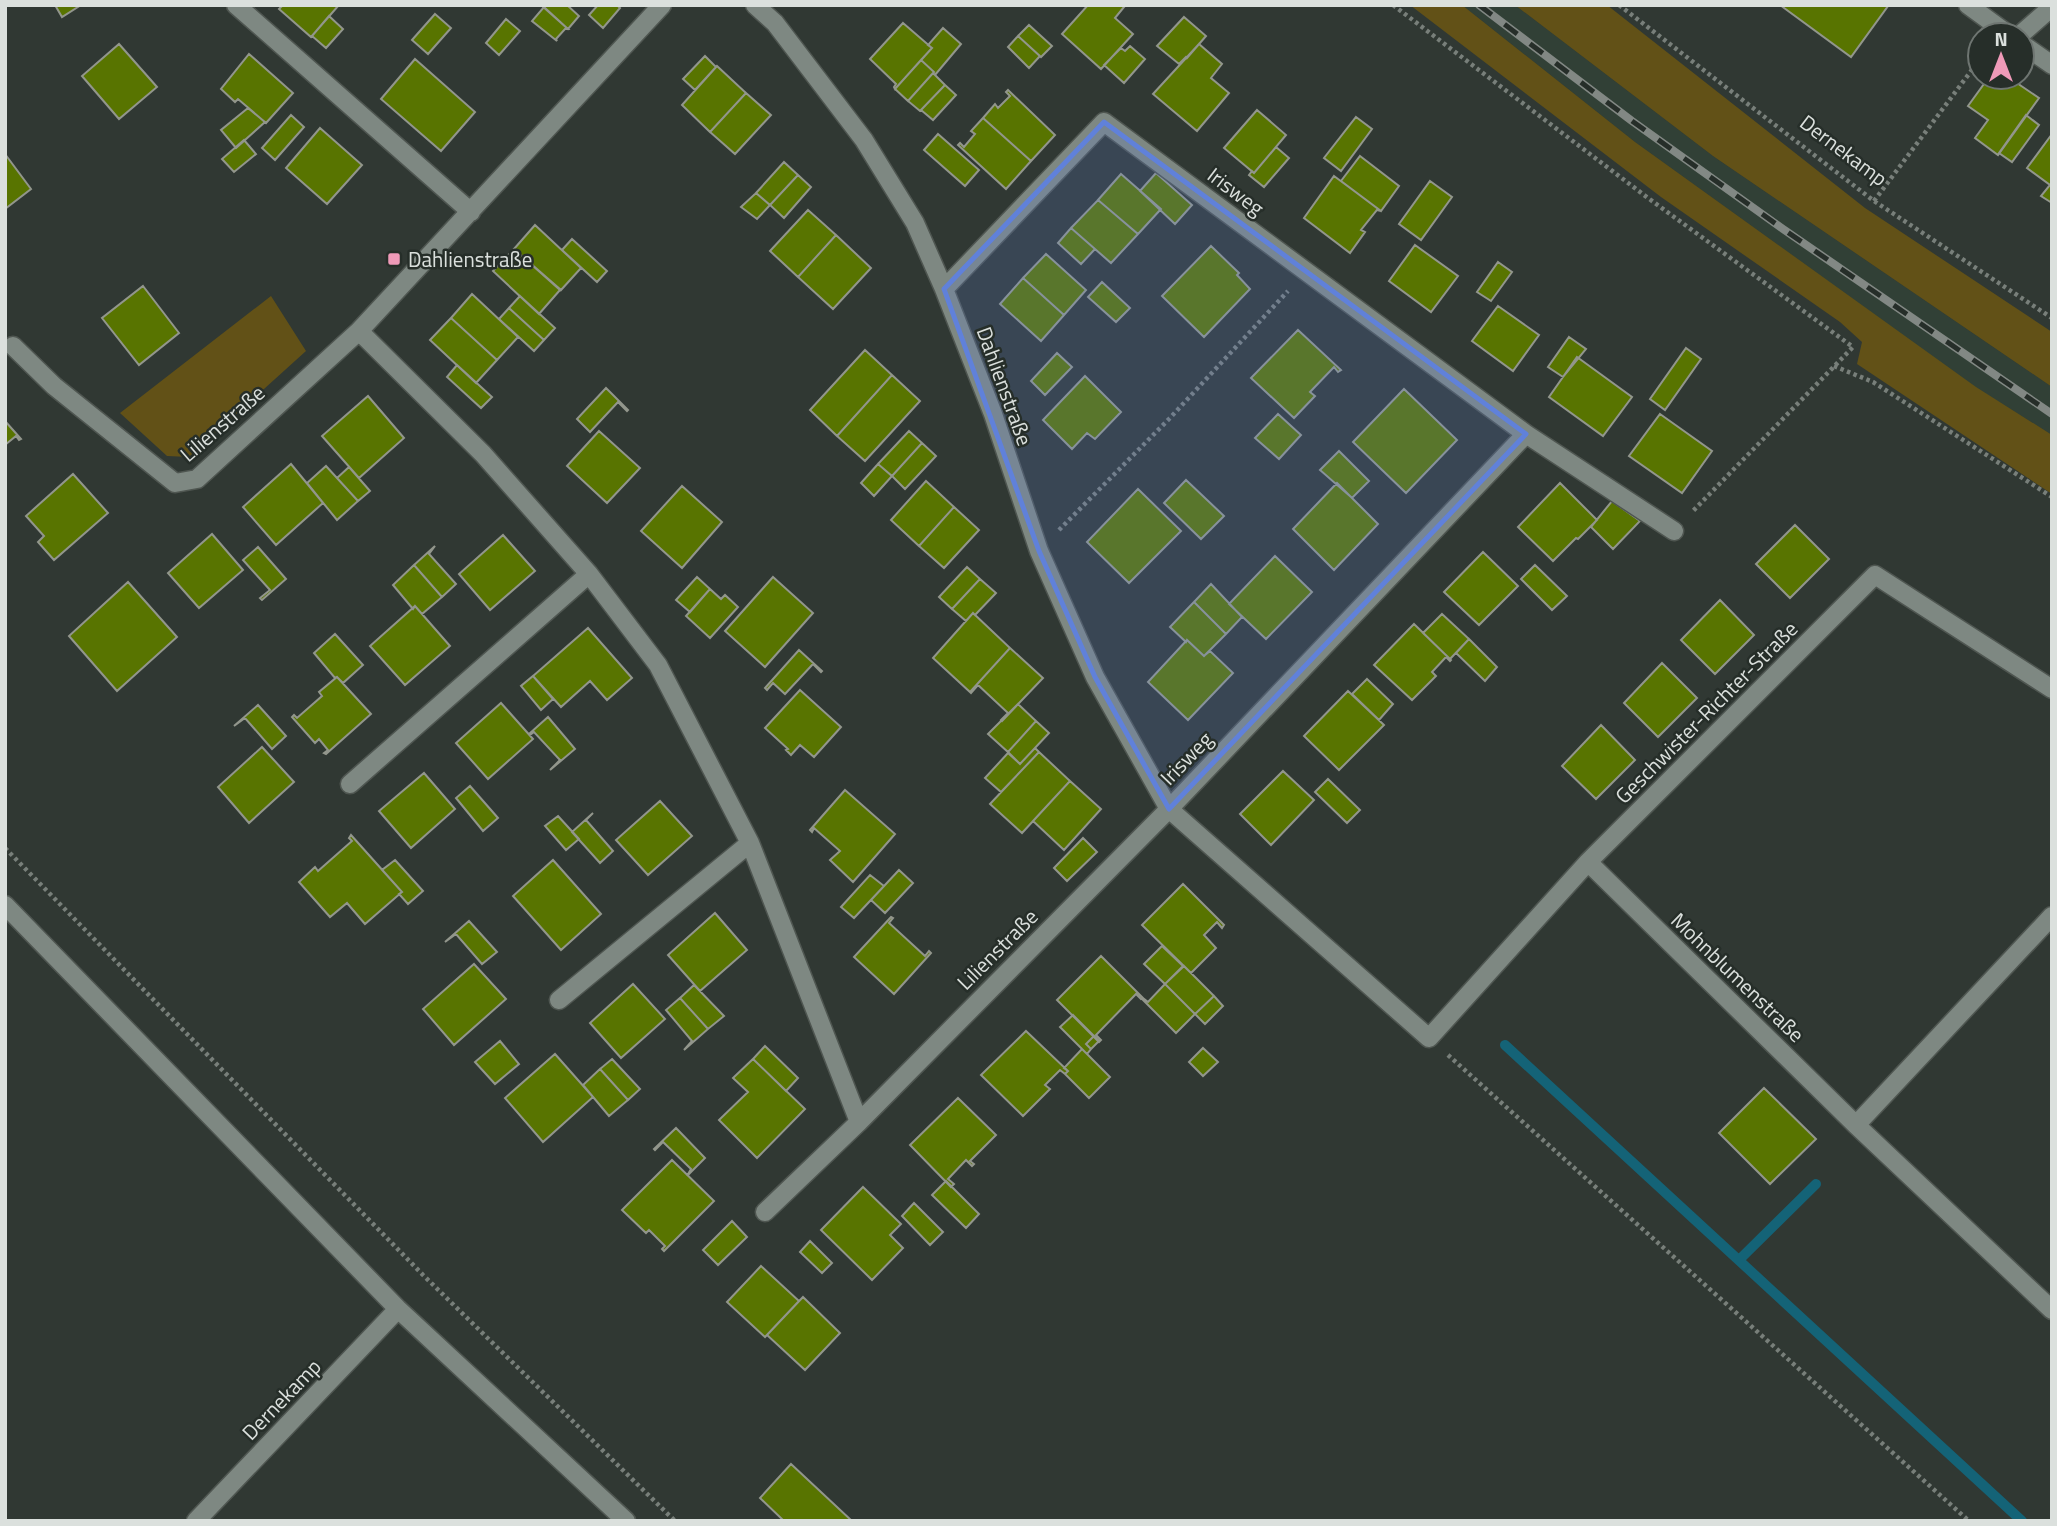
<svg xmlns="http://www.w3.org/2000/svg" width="2057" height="1526" viewBox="0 0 2057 1526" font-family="'Titillium Web',sans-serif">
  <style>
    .built { fill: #314036 }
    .green { fill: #625117 }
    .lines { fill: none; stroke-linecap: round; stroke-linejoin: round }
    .stream { stroke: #146377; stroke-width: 10 }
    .building { fill: #587400; stroke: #92968c; stroke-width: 2 }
    .minor-casing { stroke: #4f5651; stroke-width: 21 }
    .path { stroke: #787f7a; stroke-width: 4.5; stroke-dasharray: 3.5 3.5; stroke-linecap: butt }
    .minor { stroke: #7e8882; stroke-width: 18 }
    .rail-casing { stroke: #828884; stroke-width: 8 }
    .rail { stroke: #262e29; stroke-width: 5; stroke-dasharray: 16; stroke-linecap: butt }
    .marked { fill: #6081da; fill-opacity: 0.2; stroke: #6081da; stroke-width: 5; stroke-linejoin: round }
    .poi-dot { fill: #ef9ab8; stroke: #262e29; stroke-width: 2.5 }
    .labels { text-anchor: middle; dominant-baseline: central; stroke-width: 5; stroke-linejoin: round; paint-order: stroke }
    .street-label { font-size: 21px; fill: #dbe0dd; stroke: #262e29 }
    .poi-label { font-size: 21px; fill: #dbe0dd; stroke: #262e29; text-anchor: start }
  </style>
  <rect width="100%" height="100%" fill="#303833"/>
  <path class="built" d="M1462,5H1515L1713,156L2052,387V435L1976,388L1635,142Z"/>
  <path class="green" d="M1410,5H1462L1635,142L1976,387L2052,435V494L1857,364L1862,342L1840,322L1661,197Z
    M1515,5H1607L1865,208L2052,332V387L1713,156Z
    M271,296L306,351L189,457L167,456L120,413Z"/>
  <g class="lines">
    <path class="stream" d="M1505,1045L2022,1521
      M1739,1260L1816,1184"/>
  </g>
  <path class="building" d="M55,5H81L62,17Z
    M283,5H339L311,37L279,9Z
    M541,5H567L579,16L568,29Z
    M598,5H617L620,8L603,28L589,15Z
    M1088,5H1122L1124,7L1115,18L1133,34L1101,69L1062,34Z
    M1780,5H1887L1888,6L1851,57Z
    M544,7L568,29H565L556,39L557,41L532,21Z
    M435,14L451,28L428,54L412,40Z
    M329,16L343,29L326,48L312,36Z
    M1184,17L1206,36L1187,58L1186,57L1179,64L1157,46Z
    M506,19L520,31L499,55L486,43Z
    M903,23L932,48L895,89L894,87L896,84L870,59Z
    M1029,25L1052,46L1041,57L1018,36Z
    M943,28L961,44L935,75L933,73L934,72L921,60L932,48L928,45Z
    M1018,36L1040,56L1029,68L1008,47Z
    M119,44L157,87L119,119L82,76Z
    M1199,44L1222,64L1211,78L1229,93L1197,131L1153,94Z
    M1130,46L1145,59L1124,83L1104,65L1121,48L1125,51Z
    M249,54L293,93L266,123L238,99L235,102L221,89Z
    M705,56L716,67L695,90L683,79Z
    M415,59L475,112L441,151L381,99Z
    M921,60L934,72L908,101L895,89Z
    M717,66L746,93L710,132L682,105Z
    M933,73L945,85L920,111L908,101Z
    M1989,77H2008L2039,98L1998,155L1975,138L1988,120L1968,106Z
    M945,85L956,95L933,120L921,110Z
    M1008,90L1055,135L1031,161L983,118L995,104L998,108L1010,96L1006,92Z
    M746,93L771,115L735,154L710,132Z
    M248,108L265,122L236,148L221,130Z
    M1257,110L1286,135L1254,173L1224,148Z
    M291,115L304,127L275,160L262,148Z
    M2026,115L2039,125L2012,162L1999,153Z
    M1356,117L1372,129L1341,171L1324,158Z
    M983,118L1031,161L1006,189L958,145L960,143L964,147L975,134L971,131Z
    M320,128L362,165L327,204L286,168Z
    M938,134L979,170L965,186L924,150Z
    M2052,134V203L2041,196L2050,185L2027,168Z
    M244,140L256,154L234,172L222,159Z
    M1276,147L1289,158L1264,187L1249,175L1252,171L1254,173Z
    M5,154L31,189L5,209Z
    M1360,156L1399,186L1381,211L1341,181Z
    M784,162L798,175L770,205L756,193Z
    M1156,173L1192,205L1175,224L1140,191Z
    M1121,174L1161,209L1138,234L1098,200Z
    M798,175L811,187L784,218L770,205Z
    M1334,176L1381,211L1377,210L1361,230L1365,232L1350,253L1304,218Z
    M1430,181L1452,197L1421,240L1399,224Z
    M756,193L770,205L757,219L741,207Z
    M1098,200L1138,234L1111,263L1071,228Z
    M808,210L836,235L798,277L770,251Z
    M535,225L581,268L561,290L514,249Z
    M1071,228L1095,249L1081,264L1058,243Z
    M836,235L871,268L833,309L798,277Z
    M572,239L607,271L597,282L562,250Z
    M1415,245L1458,276L1431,312L1389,281Z
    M1211,246L1239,273L1237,275L1250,289L1204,337L1162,296Z
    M514,249L560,290L539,314L493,271Z
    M1046,254L1086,290L1064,315L1023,278Z
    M1498,262L1512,272L1491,301L1477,292Z
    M1023,278L1064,315L1041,341L1000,304Z
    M1102,282L1130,308L1116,322L1088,297Z
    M143,286L179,333L139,365L102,318Z
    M472,294L518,337L497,360L451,318Z
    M520,296L555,328L544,340L509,308Z
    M1498,306L1539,335L1513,371L1472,341Z
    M509,308L544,340L534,351L499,319Z
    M451,318L497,360L476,383L430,340Z
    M1298,330L1341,370L1338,372L1334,367L1310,392L1315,396L1294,418L1251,378Z
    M1569,337L1586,349L1563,377L1548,367Z
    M1686,348L1701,359L1665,410L1650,399Z
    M865,350L892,375L837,436L810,410Z
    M1057,353L1072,367L1045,395L1031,381Z
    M1577,357L1632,397L1603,436L1549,397Z
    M457,365L492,397L481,408L447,377Z
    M892,375L920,401L865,461L837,436Z
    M1085,376L1121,412L1095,439L1087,433L1072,449L1043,420Z
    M606,388L628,410L627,411L618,402L590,432L577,419Z
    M1404,389L1457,440L1406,493L1353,442Z
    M368,396L404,438L359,478L322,436Z
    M1278,414L1301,435L1279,459L1255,438Z
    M1660,414L1712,451L1682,493L1629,456Z
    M5,421L21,439L19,440L16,436L5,445Z
    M599,431L640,468L607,503L567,466Z
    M909,431L922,443L892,476L878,464Z
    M922,443L936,456L905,489L892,476Z
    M1339,451L1369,481L1352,498L1320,470Z
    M291,464L323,503L276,545L243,507Z
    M878,464L892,476L874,496L861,483Z
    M326,466L358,501L337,520L307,483Z
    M349,467L370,491L358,501L337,478Z
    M73,474L108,513L54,560L38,542L44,536L26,516Z
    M1186,480L1224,516L1201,539L1164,503Z
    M926,481L954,507L919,546L891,520Z
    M1337,483L1378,524L1334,570L1293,529Z
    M1560,483L1597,520L1578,539L1576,538L1553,561L1518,527Z
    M682,486L722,522L682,568L641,531Z
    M1138,489L1181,531L1129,583L1087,542Z
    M1612,501L1640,521L1613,549L1591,527Z
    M954,507L979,530L944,568L919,546Z
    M1795,525L1829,559L1790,598L1756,564Z
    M212,534L243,570L199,608L168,573Z
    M503,535L535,571L490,610L459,574Z
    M435,546L429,554L456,584L442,597L414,565Z
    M258,547L286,579L262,600L260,598L270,590L243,560Z
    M1483,552L1518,586L1479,625L1444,592Z
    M1275,556L1312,592L1266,639L1229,604Z
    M414,565L442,597L422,614L415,606L413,609L393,585Z
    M1535,565L1567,596L1552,610L1521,579Z
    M967,567L980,579L952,609L939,597Z
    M697,577L710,589L690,612L676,600Z
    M773,577L813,613L765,667L725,631Z
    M980,579L996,593L975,615L973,613L966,621L952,609Z
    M128,582L177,637L117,691L69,636Z
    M1211,584L1242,617L1226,634L1194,602Z
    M710,589L721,599L725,595L738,607L710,638L686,616Z
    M1720,600L1754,635L1715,674L1681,640Z
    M1194,602L1226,634L1204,656L1187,640L1186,642L1170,627Z
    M415,606L450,646L405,685L370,646Z
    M973,613L1010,648L970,692L933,658Z
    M1442,614L1469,639L1450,659L1423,633Z
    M1414,624L1451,660L1450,661L1446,657L1432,672L1436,676L1412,700L1374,665Z
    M588,628L632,678L607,700L590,681L561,707L533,676Z
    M335,634L363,665L343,683L337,677L335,678L314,653Z
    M1469,639L1497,667L1485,681L1456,653Z
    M1187,640L1204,656L1210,651L1233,673L1188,720L1148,682Z
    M1010,648L1043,678L1002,721L1001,720L1008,713L978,685L971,693L970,692Z
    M799,650L822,671L821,672L813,664L785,694L773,683L767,690L765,688Z
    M1662,663L1697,698L1658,737L1624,703Z
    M533,676L553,699L541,710L521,686Z
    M337,677L371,714L326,754L324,753L328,750L319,739L315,743L292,717L294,715L297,718L322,696L319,692Z
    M1367,679L1393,704L1379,720L1352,694Z
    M800,690L841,727L814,757L800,745L791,755L786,750L788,749L765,728Z
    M1348,691L1384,725L1339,770L1304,736Z
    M501,703L533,739L488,779L456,743Z
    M1018,704L1036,721L1008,752L988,734Z
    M258,705L286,736L272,749L245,718L234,726Z
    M548,717L575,749L550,770L560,760L534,732L530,735L529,734Z
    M1036,721L1049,733L1020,764L1008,752Z
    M1601,725L1635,760L1596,799L1562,766Z
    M262,747L294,782L249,823L218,787Z
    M1035,748L1039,752L1001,792L985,778L1008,753L1020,764Z
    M1039,752L1070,781L1022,833L990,804Z
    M1283,771L1314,800L1271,845L1240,814Z
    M424,773L455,809L411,848L379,811Z
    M1328,779L1360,810L1347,823L1315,792Z
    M1070,781L1101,809L1064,850L1033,821Z
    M470,786L498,818L483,831L456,798Z
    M845,790L895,834L853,882L830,860L840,851L814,828L812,832L810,830Z
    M660,801L692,836L648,875L616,840Z
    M593,813L586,820L613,851L600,863L572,832Z
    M558,816L579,839L566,850L545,826Z
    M351,835L402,892L365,924L347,903L330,917L299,882L315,867L318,871L352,841L349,838Z
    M1083,838L1097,852L1067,881L1054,868Z
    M395,860L423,891L408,904L399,894L402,892L382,870Z
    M553,860L601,914L561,950L513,896Z
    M899,870L913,883L885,913L871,900Z
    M870,875L884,886L854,918L841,907Z
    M1183,884L1224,925L1222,928L1217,922L1204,935L1216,948L1191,973L1142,925Z
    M715,913L747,950L700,991L668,955Z
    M891,917L893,918L889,923L925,956L929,951L931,953L894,994L854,957Z
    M469,921L497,952L482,964L456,934L445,942Z
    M1162,946L1183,966L1165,984L1144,964Z
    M1101,956L1143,998L1141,999L1136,994L1096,1035L1101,1040L1099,1042L1057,1000Z
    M474,964L506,999L454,1045L423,1009Z
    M1184,966L1214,996L1195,1014L1165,984Z
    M633,984L665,1019L621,1058L590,1023Z
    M1165,984L1195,1014L1176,1033L1142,999L1143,998L1148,1002Z
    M694,985L724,1016L708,1029L680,998Z
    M1214,996L1223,1006L1205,1024L1195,1014Z
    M680,998L708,1029L684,1050L692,1041L666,1010Z
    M1073,1015L1094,1036L1086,1044L1091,1049L1087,1054L1060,1027Z
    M1026,1031L1068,1071L1065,1074L1060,1070L1045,1085L1050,1089L1023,1116L981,1075Z
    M1094,1036L1099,1041L1091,1049L1086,1044Z
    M500,1041L519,1064L495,1084L475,1062Z
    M765,1046L798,1078L786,1091L753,1059Z
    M1203,1048L1218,1062L1203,1076L1189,1062Z
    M1082,1049L1110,1077L1089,1098L1065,1074L1068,1071L1064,1068Z
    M555,1054L593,1097L543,1142L505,1098Z
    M612,1059L640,1089L628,1100L600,1069Z
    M753,1059L805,1109L757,1158L719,1120L748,1092L733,1078Z
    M600,1069L628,1100L609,1116L583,1085Z
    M1764,1088L1816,1139L1770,1184L1719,1133Z
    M958,1098L996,1135L970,1161L974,1164L972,1166L966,1160L948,1179L954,1184L951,1187L910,1145Z
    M676,1128L705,1158L687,1176L691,1169L663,1142L655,1150L654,1149Z
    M672,1160L714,1201L664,1251L662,1249L665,1246L649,1230L646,1233L622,1210Z
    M946,1181L979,1214L966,1228L932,1195Z
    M863,1187L901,1224L890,1235L903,1248L872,1280L821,1230Z
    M914,1203L943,1232L930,1245L902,1216Z
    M732,1221L747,1237L718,1265L703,1250Z
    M810,1241L832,1263L822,1273L800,1252Z
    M761,1266L799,1301L765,1337L727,1302Z
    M803,1297L840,1333L805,1370L767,1335Z
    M791,1464L852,1521H784L760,1498Z"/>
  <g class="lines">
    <g class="minor-casing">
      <path id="minor" d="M236,5L471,212
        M755,5L775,23L864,140L915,223L944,289L993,414L1039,551L1095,677L1169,809L1429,1038L1588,862L1875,575L2052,689
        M1968,5L2009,35
        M2020,35L2052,7
        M2022,44L2052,65
        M359,331L483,454L589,574L658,665L750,843L859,1122L1169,809L1526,434L1104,122L944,289
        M13,346L54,386L175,483L197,479L359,331L662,5
        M1526,434L1674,531
        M350,784L589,574
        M1588,862L1856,1125L2052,1310
        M5,905L398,1309L626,1521
        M559,1000L750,843
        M1856,1125L2052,916
        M765,1212L859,1122
        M196,1521L398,1309"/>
    </g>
    <path class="path" d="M1393,5L1648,198L1853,347L1692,512
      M1619,5L1874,201L2052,318
      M1874,201L1980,59
      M1834,366L1873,382L2052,497
      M1059,530L1169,419L1288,291
      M5,848L423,1275L675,1521
      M1448,1055L1969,1521"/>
    <use href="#minor" class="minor"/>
    <g class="rail-casing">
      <path id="rail" d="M1479,5L1632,121L1783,229L2052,414"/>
    </g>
    <use href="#rail" class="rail"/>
  </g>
  <path class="marked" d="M1104,122L1526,434L1169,809L1095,677L1039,551L944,289Z"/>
  <rect class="poi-dot" x="387" y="252" width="14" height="14" rx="3.5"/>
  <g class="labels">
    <g class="street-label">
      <text transform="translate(1844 150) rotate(37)">Dernekamp</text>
      <text transform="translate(1236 191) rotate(37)">Irisweg</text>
      <text transform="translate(1005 386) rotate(70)">Dahlienstraße</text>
      <text transform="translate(222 423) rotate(-41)">Lilienstraße</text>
      <text transform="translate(1706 712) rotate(-45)">Geschwister-Richter-Straße</text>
      <text transform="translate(1186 758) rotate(-46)">Irisweg</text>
      <text transform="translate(997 949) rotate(-45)">Lilienstraße</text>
      <text transform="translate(1738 977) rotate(44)">Mohnblumenstraße</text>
      <text transform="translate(281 1399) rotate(-46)">Dernekamp</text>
    </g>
    <g class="poi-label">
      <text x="408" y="259">Dahlienstraße</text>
    </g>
  </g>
  <rect width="2057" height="1526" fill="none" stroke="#dbe0dd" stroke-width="14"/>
  <g transform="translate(2001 56)"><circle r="33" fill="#262e29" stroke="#6e7571" stroke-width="2"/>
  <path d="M0-5L12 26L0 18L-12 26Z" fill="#ef9ab8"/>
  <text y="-10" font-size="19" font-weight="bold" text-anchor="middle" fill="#dbe0dd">N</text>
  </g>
</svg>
